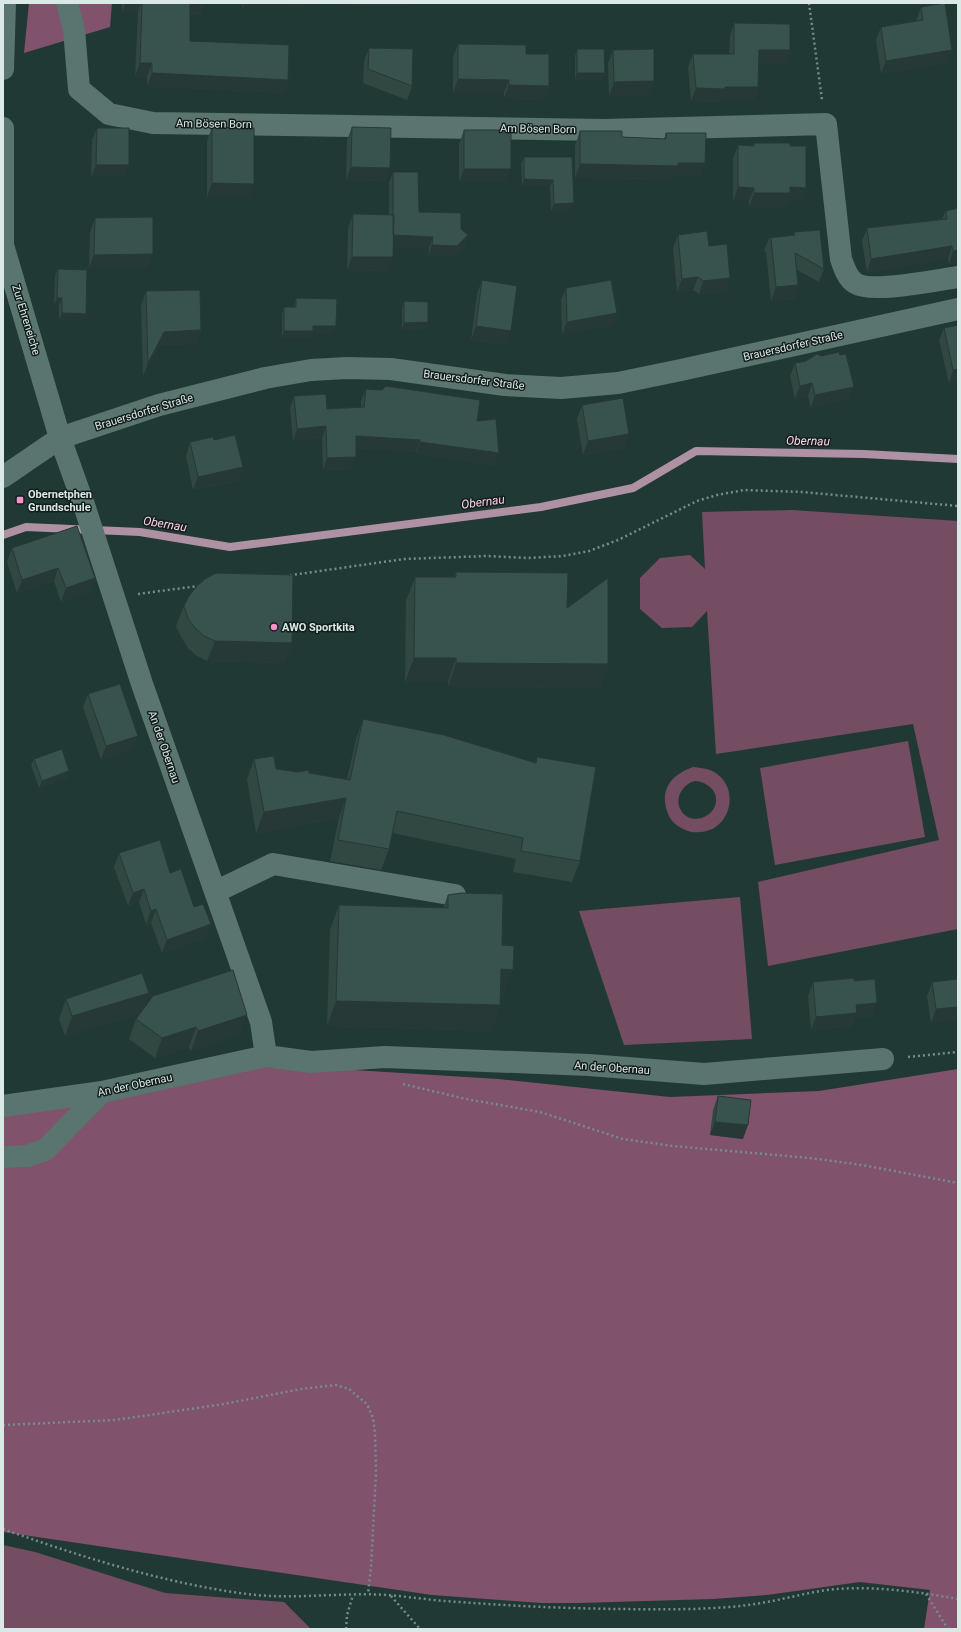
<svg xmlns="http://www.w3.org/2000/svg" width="961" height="1632" viewBox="0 0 961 1632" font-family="Roboto,sans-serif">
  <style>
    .green { fill: #744d62; fill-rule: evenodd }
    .forest { fill: #80526c }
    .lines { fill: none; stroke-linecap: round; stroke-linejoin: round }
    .stream { stroke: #ae91a2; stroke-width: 8 }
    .path { stroke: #788c88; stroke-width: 2.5; stroke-dasharray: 2 3; stroke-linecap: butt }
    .minor { stroke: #5a746f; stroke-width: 22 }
    .wall { fill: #304742 }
    .shaded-wall { fill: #273936 }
    .building { fill: #38524d; stroke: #273936 }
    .poi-dot { fill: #f890cc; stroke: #131e1c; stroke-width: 1.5 }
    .labels { text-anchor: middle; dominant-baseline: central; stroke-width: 3; stroke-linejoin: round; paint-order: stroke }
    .street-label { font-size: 11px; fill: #dae9e5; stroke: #131e1c }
    .poi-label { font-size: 11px; font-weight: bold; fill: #dae9e5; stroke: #131e1c; text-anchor: start }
    .water-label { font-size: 12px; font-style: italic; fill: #ffd1e9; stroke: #131e1c }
  </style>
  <rect width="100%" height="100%" fill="#213935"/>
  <path class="green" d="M792,510L958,521V929L768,966L758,882L939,840L913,724L716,754L707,611L692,627L662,628L640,609V578L660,558L690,555L705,569L702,512Z
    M908,741L925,837L775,865L760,768Z
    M693,767C700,768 708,768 714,772C741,787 731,831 700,832C696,832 692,833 688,831C680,828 673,824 669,816C658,792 670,775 693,767ZM695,781C708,782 720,792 715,806C710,819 691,824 682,812C673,800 682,784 695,781Z
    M740,897L752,1039L624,1045L579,911Z
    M3,1545L35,1552L165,1593L284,1602L311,1629H3Z"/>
  <path class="forest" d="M29,3H112L110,27L24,53Z
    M258,1064L498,1079L670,1097L819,1091L958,1069V1629H924L930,1590L860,1582L767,1595L713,1599L579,1603H541L432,1595L3,1532V1099Z"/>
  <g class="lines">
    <path class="stream" d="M3,535L26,527L140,532L230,547L541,507L633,488L696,451L864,454L958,459"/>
    <path class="path" d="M809,3L822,100
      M285,576L404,559L487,556L528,558L563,556L589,551L618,540L697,501L717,495L744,490L802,492L958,506
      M138,594L198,586
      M908,1057L958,1052
      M403,1084L466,1099L540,1112L623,1139L673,1146L810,1158L862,1165L958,1183
      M3,1425L115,1420L224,1404L301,1389L336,1385L349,1389L367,1404L373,1418L375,1433L376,1472L371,1568L368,1594
      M3,1529C82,1557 163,1583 247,1594C293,1600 341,1592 387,1595C412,1597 436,1601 460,1602C537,1608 615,1610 693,1609C716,1608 739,1607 761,1603C786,1599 812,1591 837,1589C877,1586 919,1592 958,1599
      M926,1594L948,1629
      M391,1596L420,1629
      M346,1629L347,1615L353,1595"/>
    <path class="minor" d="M67,3L74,30L79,89L109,114L153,123L604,130L826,124L841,259C844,267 847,278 855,283C871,294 936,280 958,277
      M3,69L5,3
      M3,128V245L60,438L85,508L142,684L261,1022L266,1056
      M3,477L60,438L159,405L265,378L311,370L347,368L391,369L505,385L561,388L618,383L681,370L958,309
      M215,892L273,864L455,895
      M3,1106L102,1092L266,1056L311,1062L385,1057L589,1065L704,1074L883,1059
      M3,1157L27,1156L45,1150L102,1092"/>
  </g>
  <path class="wall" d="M122,3H205L201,14H190V41L288,80L283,93L147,86V77L135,76L138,12H122Z
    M242,3H306L304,7L242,8Z
    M921,7L952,50L947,63L881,74L876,40L881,27L916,21Z
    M734,23L790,50L785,63H759L758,87L754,100H721L720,102L691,101L688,67L693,54H729L730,36Z
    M458,44L526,54L549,86L544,99L504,98V93H453V57Z
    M369,48L412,86L407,100L363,83L364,61Z
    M577,49L605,73L602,80H575V56Z
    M613,50L654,81L649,95L609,96L608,63Z
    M212,127L249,197H207V141Z
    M352,127L390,168L385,181L346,180L347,140Z
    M97,128L124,177H91L92,140Z
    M464,130L506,182H459V144Z
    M580,131L622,137L664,139L666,133L705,163L700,176H674L673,179L575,178V145Z
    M754,143L790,146L806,188L801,201H787L785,207H749V201H733V159L738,145L753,146Z
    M524,157H572L571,210L551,211L550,186H522L521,164Z
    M393,172L419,212L461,229L468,235L464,247L453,257H428L429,248L393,247L388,271L347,270L348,228L353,214L389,215V183Z
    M958,208V262L949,264L948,259L867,272L862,241L867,228L942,219L946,211Z
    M95,218L148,268H89L90,232Z
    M794,232L824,269L819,282L797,270L798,285L794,299L771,301L766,252L764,251L769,238L793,236Z
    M678,235L709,246L730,278L726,292L699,294L693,290L677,292L673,248Z
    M58,269L86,314L84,320H59V305H54L55,276Z
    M482,280L506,345L471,340L477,294Z
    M566,288L617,313L613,325L562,334L561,300Z
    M146,291L201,330L196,344L159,345L143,376L141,305Z
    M296,298L334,333L313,332L311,338H282V314L284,307H294Z
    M404,301L428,322L425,329L402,330V308Z
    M944,328L958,380L949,383L939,340Z
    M795,363L849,399L811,408L808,396L795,399L790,376Z
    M366,389L477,421L499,453L494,465L416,454V452L356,448L352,469L323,470L322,438L293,441L290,408L294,396L327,409L361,407V401Z
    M582,405L625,448L583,455L577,419Z
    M214,440L243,467L238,481L193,490L186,456L190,442Z
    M12,548L95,578L90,591L61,602L54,581L17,593L7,562Z
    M456,572L567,608L608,664L600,688L448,687V682H405L406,601L415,577H454Z
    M184,606L292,643L284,663L207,661L197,656L188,648L181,637L176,626Z
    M88,694L133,749L101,760L83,707Z
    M363,719L535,763L537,757L580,861L572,882L513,872L516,859L392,833L389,849L381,870L330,861L339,818L256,833L247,780L254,759L276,769L347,779L356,739Z
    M34,759L69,771L67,778L39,788L31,765Z
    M119,853L170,873L194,907L206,938L162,953L151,923L146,924L139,902L128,906L114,867Z
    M448,895L502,945L504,995H501L500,1005L491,1031L327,1026L330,930L339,905L443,908Z
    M958,979L931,1023L927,996L932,982Z
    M854,981L872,1017L854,1018L852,1026L811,1030L808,996L813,982Z
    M149,993L142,1012L240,1034L191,1051L189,1047L155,1058L129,1039L136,1019L141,1013L65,1036L59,1019L66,999Z
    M718,1096L743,1139L710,1135L713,1110Z"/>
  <path class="shaded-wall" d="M125,3H141L138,12H122Z
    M189,3H205L201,14L185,13Z
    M244,3H306L304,7L242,8Z
    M345,3H408L407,6L344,7Z
    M759,50H790L785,63H754Z
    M952,50L947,63L881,74L886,61Z
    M140,63H152L147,77L135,76Z
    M152,73L288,80L283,93L147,86Z
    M577,73H605L602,80H575Z
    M458,79L509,80L504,93H453Z
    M654,81L649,95L609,96L614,82Z
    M509,85L549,86L544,99L504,98Z
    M725,87H758L754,100H721L720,102L691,101L696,88Z
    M705,163L700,176H674L673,179L575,178L580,164Z
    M96,165H129L124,177H91Z
    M351,167L390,168L385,181L346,180Z
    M464,169H511L506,182H459Z
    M524,179L553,180L550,186H522Z
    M212,183L254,184L249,197H207Z
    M738,187L754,188L749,201H733Z
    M790,187L806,188L801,201H787L785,207H749L754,193Z
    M574,203L571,210L551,211L554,204Z
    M393,235L433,237L429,248L389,247Z
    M468,235L464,247L453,257H428L432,245Z
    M952,246L948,259L867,272L871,259Z
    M958,250V262L949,264L953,251Z
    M153,254L148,268H89L94,255Z
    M352,257H393L388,271L347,270Z
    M698,277L693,290L677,292L682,279Z
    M730,278L726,292L699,294L703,281Z
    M798,285L794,299L771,301L776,287Z
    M57,298H62L59,305H54Z
    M62,313L86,314L84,320H59Z
    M617,313L613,325L562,334L567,322Z
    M428,322L425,329L402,330L404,323Z
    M313,326H336L334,333L313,332L311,338H282L284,331Z
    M476,326L511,331L506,345L471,340Z
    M201,330L196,344L159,345L143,376L148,363L164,332Z
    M958,369V380L949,383L953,370Z
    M812,383L808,396L795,399L800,386Z
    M854,387L849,399L811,408L815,395Z
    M326,426L322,438L293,441L297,429Z
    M629,434L625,448L583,455L588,441Z
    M356,436L420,440L416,452L352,448Z
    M420,442L499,453L494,465L416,454Z
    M356,457L352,469L323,470L327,458Z
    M243,467L238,481L193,490L198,477Z
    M58,568L54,581L17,593L22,580Z
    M95,578L90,591L61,602L66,588Z
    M215,641L292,643L284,663L207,661Z
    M414,658H456L448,682H405Z
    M456,663L608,664L600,688L448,687Z
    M138,736L133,749L101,760L106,746Z
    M69,771L67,778L39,788L42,781Z
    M346,798L339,818L256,833L264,812Z
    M144,889L139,902L128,906L133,893Z
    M156,909L151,923L146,924L151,911Z
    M211,924L206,938L162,953L167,940Z
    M501,969L513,970L504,995L492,994Z
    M149,993L141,1013L65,1036L72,1016Z
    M336,1001L500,1005L491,1031L327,1026Z
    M877,1003L872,1017L854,1018L852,1026L811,1030L816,1017L856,1005Z
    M958,1007V1020L931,1023L936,1009Z
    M247,1015L240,1034L191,1051L198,1031Z
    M196,1027L189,1047L155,1058L162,1038Z
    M715,1122L748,1125L743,1139L710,1135Z"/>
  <path class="building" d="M142,3H190V41L289,45L288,80L152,73V63H140Z
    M945,3L952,50L886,61L881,27L923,20L921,7Z
    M734,23L790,24V50H759L758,87H725V89L696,88L693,54H734Z
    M458,44L526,45V54H549V86L509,85V80L458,79Z
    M369,48L413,49L412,86L368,69Z
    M577,49H604L605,73H577Z
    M654,49V81L614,82L613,50Z
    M212,127L254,128V184L212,183Z
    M352,127L391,128L390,168L351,167Z
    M97,128H129V165H96Z
    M464,130H511V169H464Z
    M580,131H622V137L666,139V133H706L705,163H678V166L580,164Z
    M754,143H790V146H806V188L790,187V193H754V188L738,187V145L754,146Z
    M524,157H572L574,203L554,204L553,180L524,179Z
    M393,172H418L419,212L461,213V229L468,235L457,246L432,245L433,237L393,235Z
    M958,208V250L953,251L952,246L871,259L867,228L947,219L946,211Z
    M353,214L394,215L393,257H352Z
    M153,217V254L94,255L95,218Z
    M820,230L824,269L795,253L798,285L776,287L771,239L769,238L795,235L794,232Z
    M707,231L709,246L727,244L730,278L703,281L698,277L682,279L678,235Z
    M58,269L87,270L86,314L62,313V298H57Z
    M482,280L517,286L511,331L476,326Z
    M611,280L617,313L567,322L566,288Z
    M200,290L201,330L164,332L148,363L146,291Z
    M296,298L337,299L336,326H313V331H284V307H296Z
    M404,301L428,302V322L404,323Z
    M958,325V369L953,370L944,328Z
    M839,352L840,355L846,354L854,387L815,395L812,383L800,386L795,363L806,361L817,354L821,356Z
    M386,386L480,400L477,421L496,419L499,453L420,442V440L356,436V457L327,458L326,426L297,429L294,396L326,394L327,409L364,407L366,389L382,390Z
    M623,398L629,434L588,441L582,405Z
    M235,435L243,467L198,477L190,442L213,437L214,440Z
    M77,526L95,578L66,588L58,568L22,580L12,548Z
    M456,572L568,573L567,608L608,578V664L456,663V658H414L415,577H456Z
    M216,573L293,575L292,643L215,641L204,636L195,628L188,618L184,606L189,596L196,587L205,579Z
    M120,684L138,736L106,746L88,694Z
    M363,719L444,735L536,763L537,757L596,767L580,861L521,851L523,838L397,811L389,849L338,840L346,798L264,812L254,759L274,756L276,769L298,772L309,770V773L350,780Z
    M62,749L69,771L42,781L34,759Z
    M160,840L170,873L181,869L194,907L203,904L211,924L167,940L156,909L151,911L144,889L133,893L119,853Z
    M461,893L503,894L502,945L514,946L513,970L501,969L500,1005L336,1001L339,905L448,908V895Z
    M233,970L247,1015L198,1031L196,1027L162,1038L136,1019L153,996Z
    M142,973L149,993L72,1016L66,999Z
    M854,978V981L875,979L877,1003L856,1005L857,1013L816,1017L813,982Z
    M958,979V1007L936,1009L932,982Z
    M718,1096L751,1100L748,1125L715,1122Z"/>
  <g class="poi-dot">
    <rect x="16" y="496" width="8" height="8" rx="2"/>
    <circle cx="274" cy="627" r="4"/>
  </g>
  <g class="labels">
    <g class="street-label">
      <text transform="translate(214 124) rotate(1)">Am Bösen Born</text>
      <text transform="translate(538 129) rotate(1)">Am Bösen Born</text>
      <text transform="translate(26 320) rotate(73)">Zur Ehreneiche</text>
      <text transform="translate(793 346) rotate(-13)">Brauersdorfer Straße</text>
      <text transform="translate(474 380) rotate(7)">Brauersdorfer Straße</text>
      <text transform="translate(144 412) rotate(-17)">Brauersdorfer Straße</text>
      <text transform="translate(164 747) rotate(71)">An der Obernau</text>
      <text transform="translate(612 1068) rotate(4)">An der Obernau</text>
      <text transform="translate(135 1085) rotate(-12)">An der Obernau</text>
    </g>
    <g class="poi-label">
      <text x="28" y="494">Obernetphen<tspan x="28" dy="13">Grundschule</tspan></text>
      <text x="282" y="627">AWO Sportkita</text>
    </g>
    <g class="water-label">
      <text transform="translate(808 441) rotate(1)">Obernau</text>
      <text transform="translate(483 502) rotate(-7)">Obernau</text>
      <text transform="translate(165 524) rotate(9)">Obernau</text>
    </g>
  </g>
  <rect width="961" height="1632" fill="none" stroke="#dae9e5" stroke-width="8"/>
</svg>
